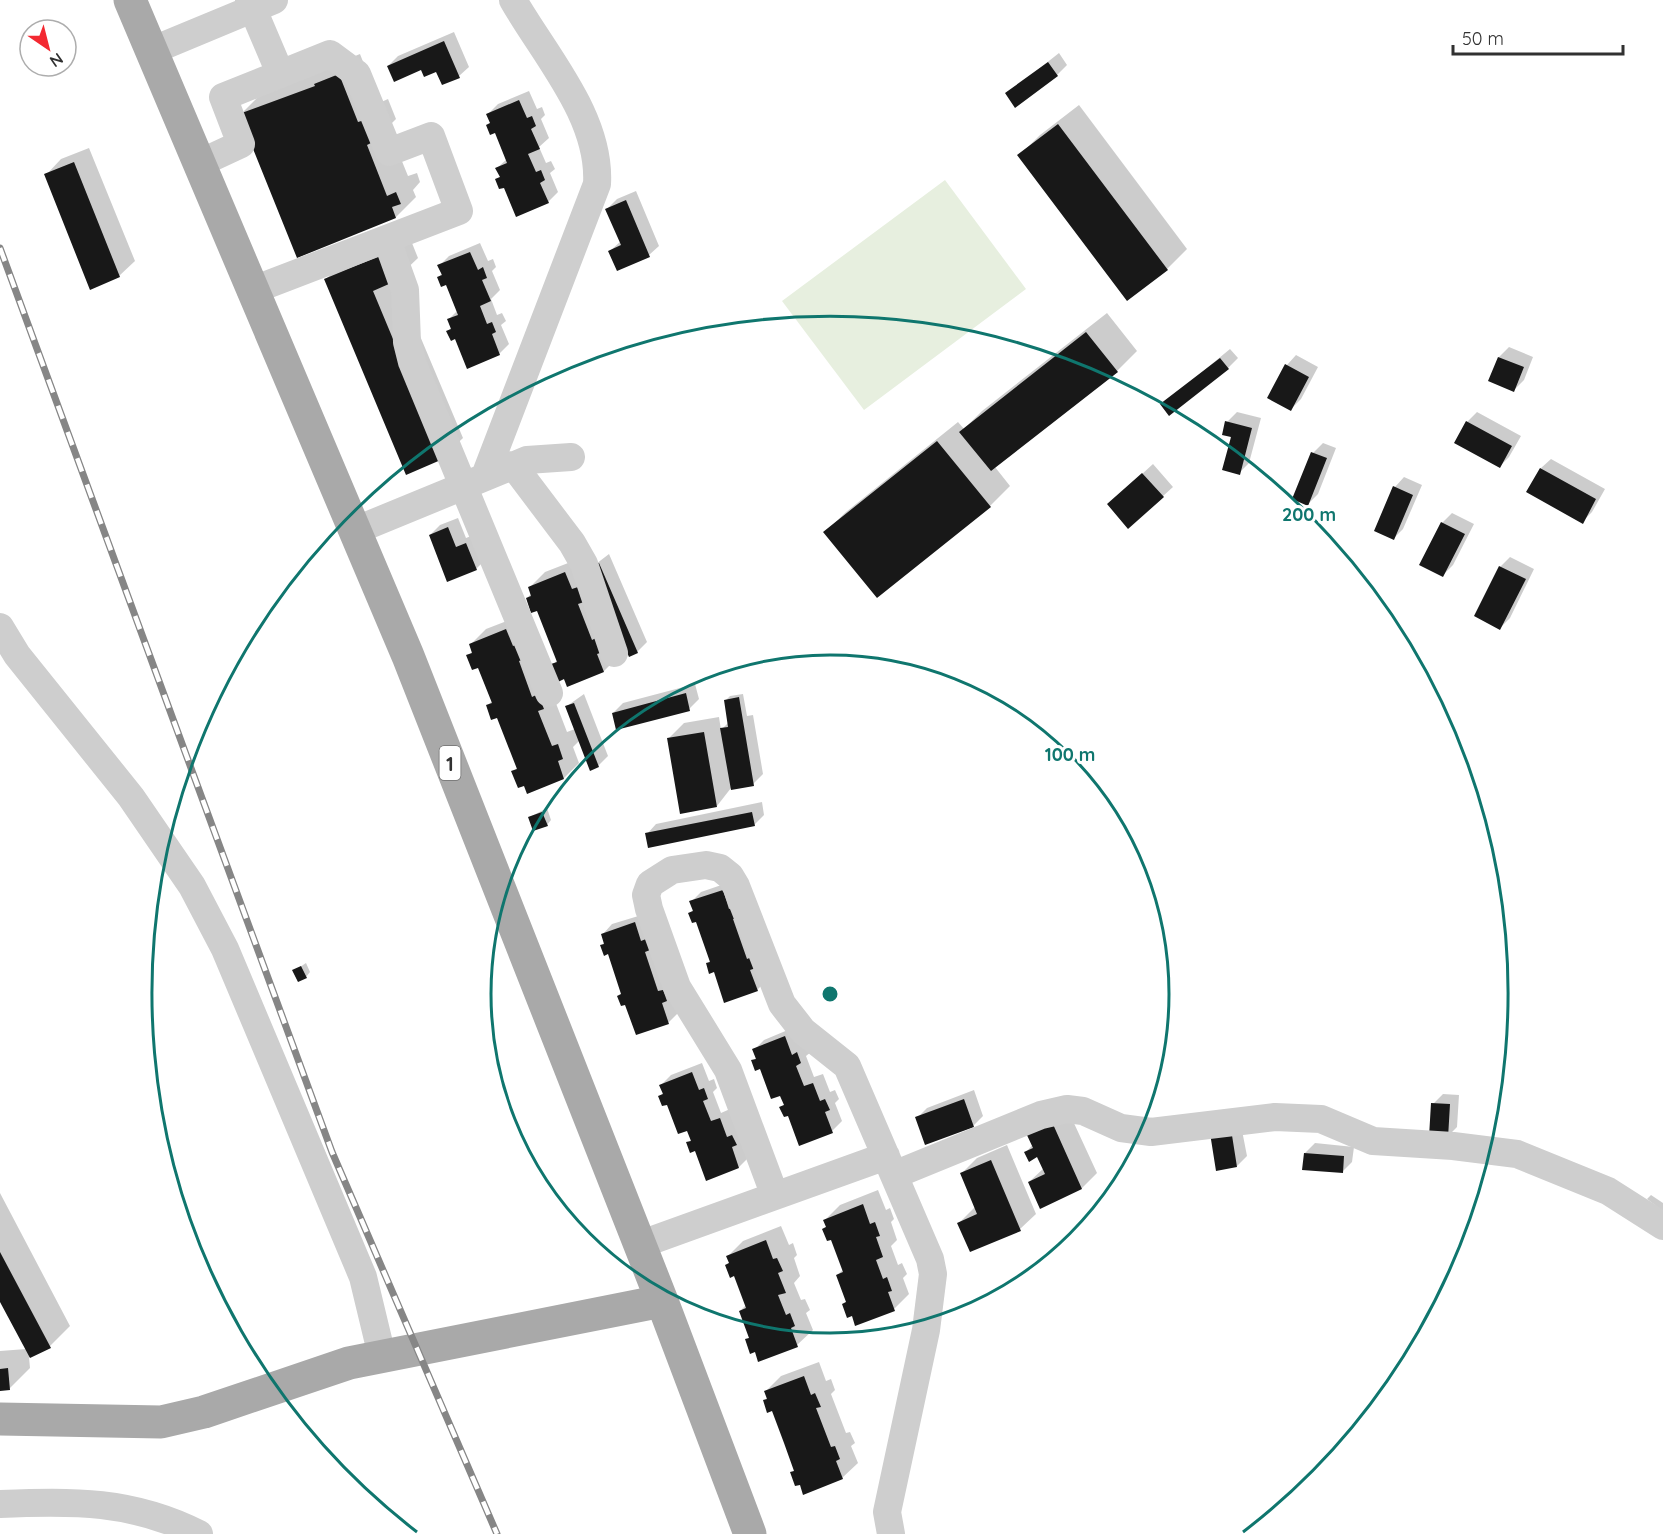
<svg xmlns="http://www.w3.org/2000/svg" width="1663" height="1534" viewBox="0 0 1663 1534" font-family="Quicksand,sans-serif">
  <style>
    .green { fill: #e7efdf }
    .shadow { fill: #0003 }
    .building { fill: #181818 }
    .lines { fill: none; stroke-linecap: round; stroke-linejoin: round }
    .minor { stroke: #cecece; stroke-width: 28 }
    .major { stroke: #a9a9a9; stroke-width: 33 }
    .rail-casing { stroke: #868686; stroke-width: 7 }
    .rail { stroke: #fff; stroke-width: 4.5; stroke-dasharray: 14; stroke-linecap: butt }
    .ring { fill: none; stroke: #0f766e; stroke-width: 3 }
    .labels { text-anchor: middle; dominant-baseline: central; stroke-width: 6; stroke-linejoin: round; paint-order: stroke }
    .shield { fill: #fff; stroke: #6f6f6f; stroke-width: 1.5 }
    .shield-label { font-size: 20px; font-weight: bold; fill: #313131 }
    .centre { fill: #0f766e; stroke: #fff; stroke-width: 3 }
    .ring-label { font-size: 18px; text-anchor: middle; font-weight: bold; fill: #0f766e; stroke: #fff; stroke-width: 6; stroke-linejoin: round; paint-order: stroke }
  </style>
  <rect width="100%" height="100%" fill="#fff"/>
  <path class="green" d="M945,180L1026,289L864,410L782,301Z"/>
  <path class="shadow" d="M454,32L469,67L459,76L437,70L388,66L398,56Z
    M1059,53L1067,65L1057,75L1007,94Z
    M360,54L379,103L388,99L396,119L388,127L408,176L417,173L420,182L413,190L416,197L396,217L297,256L241,114L261,94Z
    M529,91L537,109L542,107L545,115L541,119L549,138L539,147L546,163L551,161L555,169L550,173L558,192L548,202L505,186L497,179L501,176L497,168L507,159L488,114L498,104Z
    M1079,105L1187,249L1167,269L1019,156L1040,135Z
    M89,148L135,261L119,276L46,175L61,159Z
    M636,191L659,246L649,255L618,269L610,251L621,241L607,209L617,199Z
    M408,233L418,258L396,279L463,438L442,458L325,280L346,259Z
    M480,243L488,261L493,259L496,267L492,271L500,290L491,299L497,315L502,313L506,321L501,325L509,344L499,354L456,337L448,331L452,327L448,320L458,310L447,283L439,277L442,273L439,266L449,256Z
    M1107,313L1137,351L1117,371L995,467L1010,486L990,506L825,532L846,512L958,422L964,429L982,411Z
    M1509,347L1533,357L1524,380L1514,390L1490,381L1499,357Z
    M1230,349L1238,358L1228,368L1162,405Z
    M1296,355L1318,367L1301,399L1291,409L1287,365Z
    M1237,412L1261,418L1249,463L1239,473L1227,422Z
    M1477,412L1521,436L1509,457L1499,467L1456,443L1467,422Z
    M1323,443L1336,448L1318,494L1308,504L1313,453Z
    M1551,459L1605,489L1592,512L1582,522L1541,468Z
    M1153,464L1173,487L1163,496L1119,495Z
    M1404,477L1422,485L1403,529L1393,539L1395,487Z
    M1452,513L1474,524L1453,565L1443,575L1442,523Z
    M458,518L466,538L476,534L486,559L476,569L430,535L440,525Z
    M609,554L647,642L637,652L619,656L604,671L568,685L553,665L558,659L538,609L527,598L532,593L530,587L545,572L581,558L592,567Z
    M1510,557L1534,569L1510,618L1500,628V567Z
    M522,615L567,732L575,729L567,706L584,694L608,756L598,766L580,740L573,747L579,763L564,778L525,784L513,772L518,767L498,716L487,706L492,701L479,666L468,656L473,651L471,644L486,629Z
    M695,684L699,699L689,709L613,713L623,703Z
    M743,694L747,716L753,715L763,774L753,784L731,788L717,806L669,738L684,723L719,717L721,730L729,722L725,701L730,696Z
    M762,802L764,815L754,825L647,834L656,824Z
    M547,808L551,820L547,825L530,817Z
    M733,881L767,980L757,990L715,971L707,964L711,960L697,920L690,913L694,909L691,902L701,892Z
    M645,914L679,1012L669,1022L637,1033L609,952L602,945L605,942L603,934L612,924Z
    M306,963L310,972L306,977L294,971Z
    M795,1027L811,1052L806,1056L814,1077L823,1074L830,1092L835,1090L839,1099L835,1103L842,1121L832,1131L789,1114L781,1107L785,1104L781,1094L753,1061L757,1057L754,1050L764,1040Z
    M702,1063L709,1081L714,1079L717,1088L713,1092L721,1113L730,1109L749,1157L739,1167L707,1179L696,1149L688,1143L692,1139L688,1129L660,1096L664,1092L661,1085L671,1075Z
    M974,1090L983,1116L973,1126L917,1118L927,1108Z
    M1443,1094L1459,1095L1457,1127L1447,1137L1433,1104Z
    M1067,1108L1097,1173L1082,1188L1040,1207L1029,1182L1044,1168L1038,1155L1026,1152Z
    M1240,1120L1247,1156L1237,1166L1211,1133Z
    M1315,1143L1354,1147L1352,1162L1342,1172L1305,1153Z
    M1007,1145L1036,1214L1020,1229L970,1250L959,1223L975,1207L961,1174L977,1158Z
    M878,1190L886,1210L890,1208L894,1219L891,1222L897,1240L891,1246L898,1265L902,1263L907,1274L903,1278L909,1294L894,1309L853,1314L844,1304L847,1301L837,1275L844,1269L832,1238L823,1229L827,1226L825,1220L840,1205Z
    M0,1193L70,1326L50,1346L29,1357L30,1368L10,1388L0,1389V1351L26,1349L0,1298Z
    M1651,1195L1663,1203V1211L1647,1199Z
    M781,1226L789,1245L793,1243L797,1255L794,1258L800,1276L794,1283L801,1300L805,1299L810,1310L806,1313L813,1330L797,1345L755,1350L747,1340L750,1337L740,1311L746,1305L735,1274L727,1265L730,1262L728,1256L743,1241Z
    M819,1362L826,1381L831,1379L835,1390L831,1394L846,1433L850,1432L855,1443L851,1446L858,1463L842,1478L801,1483L792,1473L795,1469L772,1409L764,1401L768,1397L766,1391L781,1376Z"/>
  <path class="building" d="M444,41L460,78L442,85L436,72L424,77L421,70L394,82L387,66Z
    M1048,62L1058,76L1015,108L1005,93Z
    M339,74L358,122L368,119L377,140L367,145L387,196L396,192L401,204L392,207L396,218L297,258L239,114L315,86L314,84Z
    M519,100L527,118L532,116L536,126L531,129L540,149L528,154L536,172L541,170L545,180L540,183L549,203L516,217L504,188L499,189L495,179L500,177L495,168L507,163L495,133L490,135L486,125L490,123L486,114Z
    M1058,124L1168,270L1127,301L1017,155Z
    M74,162L120,277L90,290L44,174Z
    M626,200L650,257L617,271L608,251L621,245L605,209Z
    M470,252L478,270L483,267L487,278L482,280L491,301L480,306L487,324L492,322L496,332L492,334L500,355L467,369L455,339L451,341L446,331L451,329L447,319L458,315L446,285L441,287L437,277L442,275L437,265Z
    M387,253L398,280L373,291L443,459L406,475L324,279Z
    M1086,332L1118,372L991,471L959,432Z
    M1498,357L1524,367L1514,392L1488,381Z
    M1220,358L1229,369L1169,416L1160,404Z
    M1285,364L1309,377L1291,411L1267,398Z
    M1225,421L1252,428L1240,475L1222,470L1231,437L1222,435Z
    M1466,421L1512,446L1500,468L1454,443Z
    M937,441L991,507L877,598L823,532Z
    M1311,452L1327,458L1308,506L1292,499Z
    M1540,468L1596,499L1583,524L1526,492Z
    M1142,473L1164,497L1128,529L1107,504Z
    M1393,486L1413,495L1394,540L1374,531Z
    M1441,522L1465,534L1443,577L1419,565Z
    M448,527L456,547L466,543L477,570L447,582L429,535Z
    M599,563L638,653L629,657L590,567Z
    M1499,566L1526,579L1500,630L1474,616Z
    M565,572L572,589L578,587L584,602L578,604L592,640L598,637L603,652L597,654L604,672L567,687L564,679L558,682L551,664L557,662L537,611L531,613L526,598L531,596L528,587Z
    M506,629L513,646L519,644L525,659L519,661L532,697L538,694L544,709L538,711L552,746L558,744L563,759L558,761L564,779L527,794L524,786L518,788L511,771L517,769L497,718L491,720L486,705L492,703L478,668L472,670L466,655L472,653L469,644Z
    M686,693L690,711L616,730L612,713Z
    M739,697L754,786L731,790L720,728L728,727L724,700Z
    M574,703L599,767L590,771L565,706Z
    M704,732L717,807L680,814L667,738Z
    M542,812L548,826L533,831L528,817Z
    M752,812L755,826L648,848L645,833Z
    M723,890L729,909L735,907L738,918L733,919L747,959L752,957L756,968L750,970L758,991L724,1003L714,972L709,974L706,963L710,962L696,922L692,923L688,913L693,911L689,901Z
    M635,922L641,941L646,939L650,950L645,952L658,991L663,990L667,1001L662,1003L669,1024L636,1035L625,1005L621,1006L617,996L621,994L608,954L604,956L600,945L604,944L601,934Z
    M301,966L307,978L298,982L292,970Z
    M785,1036L792,1055L797,1052L801,1063L796,1066L804,1086L813,1083L820,1101L825,1099L830,1110L825,1112L833,1133L799,1146L788,1116L784,1117L779,1107L784,1105L780,1096L771,1099L760,1069L755,1071L751,1060L756,1059L752,1049Z
    M692,1072L699,1090L704,1088L708,1099L703,1101L711,1121L720,1118L727,1137L732,1135L737,1145L732,1147L739,1168L706,1181L695,1151L690,1153L686,1142L691,1141L687,1131L678,1134L667,1105L662,1106L658,1096L663,1094L659,1085Z
    M964,1099L974,1127L925,1145L915,1117Z
    M1431,1103L1450,1104L1448,1138L1429,1137Z
    M1052,1122L1082,1189L1040,1209L1028,1182L1045,1174L1037,1157L1029,1162L1024,1152L1033,1148L1026,1133Z
    M1231,1129L1237,1167L1216,1171L1210,1133Z
    M1304,1153L1344,1156L1343,1173L1302,1170Z
    M991,1160L1021,1231L970,1252L957,1223L977,1214L960,1173Z
    M863,1204L870,1224L875,1222L880,1236L876,1237L883,1257L876,1260L883,1279L887,1277L892,1291L888,1292L895,1311L855,1326L852,1316L847,1318L842,1304L846,1302L836,1275L843,1272L831,1240L827,1241L822,1229L826,1227L823,1220Z
    M766,1240L773,1259L777,1258L783,1271L778,1273L786,1293L778,1295L786,1315L790,1313L795,1326L791,1328L798,1347L758,1362L755,1352L750,1354L745,1339L749,1338L739,1311L746,1308L734,1276L730,1278L725,1265L729,1263L726,1256Z
    M0,1252L51,1348L30,1358L0,1302Z
    M8,1368L10,1390L0,1391V1369Z
    M804,1376L811,1395L815,1393L821,1407L816,1408L831,1447L835,1446L840,1459L836,1461L843,1479L803,1495L800,1485L795,1486L790,1472L794,1471L784,1443L772,1411L767,1413L763,1400L767,1399L764,1391Z"/>
  <g class="lines">
    <path class="minor" d="M249,0L280,73
      M151,51L274,0
      M198,164L241,144L223,97L330,54L357,74L389,152L431,136L459,211L251,291
      M387,240L405,290L407,342L412,362L549,693
      M513,465L572,543L584,564L614,653
      M485,476L597,184C601,117 545,56 513,0
      M354,531L527,460L571,457
      M0,627L17,655L131,797L192,886L225,949L363,1277L382,1356
      M894,1175L1041,1115L1067,1109L1083,1111L1121,1128L1151,1132L1275,1117L1321,1119L1373,1141L1453,1146L1517,1154L1608,1191L1663,1226
      M775,1196L728,1070L677,987L649,909L646,895L650,884L672,870L706,865L720,868L730,876L736,886L782,1004L803,1031L847,1066L930,1259L933,1274L926,1330L887,1512L891,1534
      M639,1245L886,1156
      M0,1504C73,1501 132,1500 199,1534"/>
    <path class="major" d="M130,0L408,656L662,1301L750,1534
      M0,1419L161,1422L204,1412L349,1363L662,1301"/>
    <g class="rail-casing">
      <path id="rail" d="M0,248L332,1152L497,1534"/>
    </g>
    <use href="#rail" class="rail"/>
  </g>
  <g class="ring">
    <circle cx="830" cy="994" r="339"/>
    <path d="M417 1532A678 678 0 1 1 1243 1532"/>
  </g>
  <g class="labels">
    <rect class="shield" x="439.5" y="746" width="21" height="34" rx="4.5"/>
    <g class="shield-label">
      <text x="450" y="763">1</text>
    </g>
  </g>
  <circle cx="830" cy="994" r="9" class="centre"/>
  <g class="ring-label">
    <text x="1309" y="521">200 m</text>
    <text x="1070" y="761">100 m</text>
  </g>
  <g transform="translate(48 48) rotate(145)"><circle r="28" fill="#ffffff" stroke="#adadad" stroke-width="1.5"/>
  <path d="M0-4.5L10 22L0 15L-10 22Z" fill="#f32931"/>
  <text y="-9" font-size="16" font-weight="bold" text-anchor="middle" fill="#313131">N</text>
  </g>
  <path d="M1453 45v9h170v-9" fill="none" stroke="#313131" stroke-width="3"/>
  <text x="1462" y="45" font-size="18" fill="#313131" stroke="#ffffff" stroke-width="4.5" paint-order="stroke">50 m</text>
</svg>
